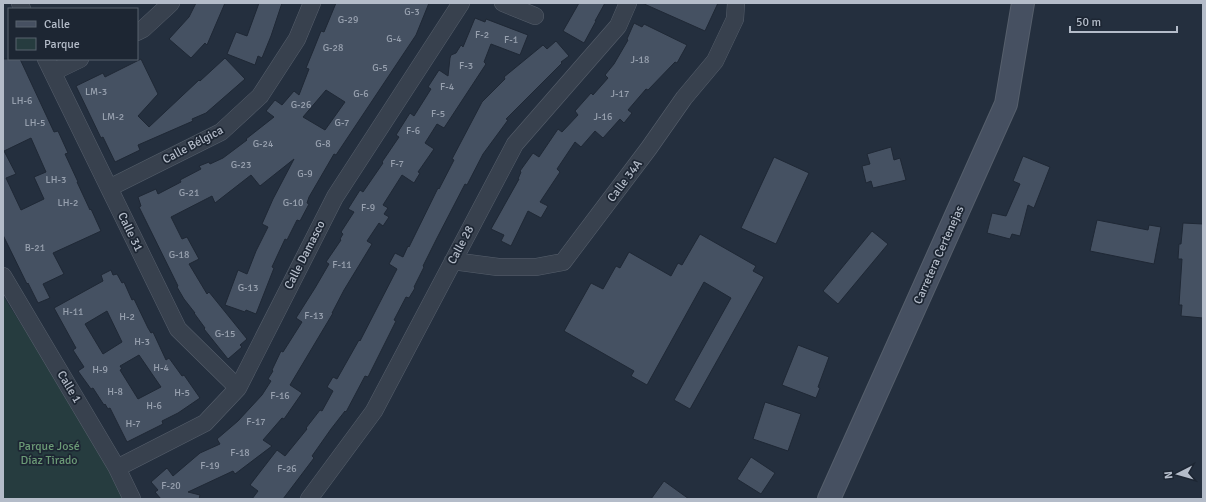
<svg xmlns="http://www.w3.org/2000/svg" width="1206" height="502" viewBox="0 0 1206 502" font-family="Signika,sans-serif">
  <style>
    .green { fill: #263c3f }
    .building { fill: #455162; stroke: #1f2835; fill-rule: evenodd }
    .lines { fill: none; stroke-linecap: round; stroke-linejoin: round }
    .minor-casing { stroke: #565f6c; stroke-width: 18 }
    .secondary-casing { stroke: #565f6c; stroke-width: 24 }
    .minor { stroke: #38414e; stroke-width: 17 }
    .secondary { stroke: #465061; stroke-width: 22 }
    .labels { text-anchor: middle; dominant-baseline: central; stroke-width: 3.5; stroke-linejoin: round; paint-order: stroke }
    .number-label { font-size: 10px; fill: #98a1af }
    .street-label { font-size: 12px; fill: #b4bcc9; stroke: #1d2633 }
    .park-label { font-size: 12px; fill: #6b9a76; stroke: #1d2633 }
  </style>
  <rect width="100%" height="100%" fill="#242f3e"/>
  <path class="green" d="M3,296L134,499H3Z"/>
  <path class="building" d="M196,3H225L207,45L205,43L191,58L169,39L189,17Z
    M259,3H282L271,36L262,58L258,56L255,65L227,54L236,32L247,36Z
    M336,3H429L416,35L336,155L334,154L309,197L307,203L309,204L300,221L297,220L287,240L285,239L278,254L272,267L274,268L256,314L246,310L245,312L225,305L238,270L247,274L256,251L268,227L262,224L273,199L294,159L260,186L251,175L215,203L212,196L171,217L182,239L187,237L199,259L189,264L207,294L209,292L247,339L240,345L242,347L228,359L204,329L205,328L194,313H195L184,299L177,287L178,286L139,207L141,206L138,197L156,189L158,194L181,182L180,180L201,169L199,166L209,162L210,164L223,158L247,140L246,139L274,117L266,111L275,100L282,105L294,91L299,95L309,69L306,68L313,51L321,31L324,32ZM326,90L345,102L325,130L303,117Z
    M579,3H605L595,21H596L584,43L563,31Z
    M642,3H718L705,31Z
    M475,18L485,22L486,19L528,35L520,55L491,44L484,62L486,64L444,128L437,124L425,143L434,149L418,172L420,173L414,183L402,175L383,205L388,208L384,214L389,217L383,226L379,223L367,241L372,244L344,290L332,313H333L290,385L302,393L284,419L282,418L263,440L272,446L235,474L233,471L188,492L200,495L199,499H161L155,492L158,490L151,482L167,468L173,476L200,453L220,444L217,439L238,421L262,395L271,381L268,379L273,371L272,370L281,351L283,352L302,322L296,318L315,288L329,264L326,262L341,240L340,239L343,234L341,232L354,212L348,209L360,190L363,192L383,163L382,162L399,137L396,135L410,113L414,116L431,89L428,87L439,70L448,76L450,58L451,55L456,53L461,45L463,47Z
    M634,23L642,27L644,24L687,45L677,63L675,62L648,90L646,89L628,110L632,113L624,123L620,119L603,138L595,131L581,147L575,142L557,169L560,172L540,202L548,206L541,218L528,211L511,246L501,241L504,235L491,229L519,179H518L521,172L520,171L533,153L539,157L558,129L562,132L578,115L575,111L591,93L593,95L608,78L605,75L614,64L628,40L627,39Z
    M556,41L569,56L561,62L562,63L506,119L508,120L483,154L467,185L465,184L437,238L423,266L424,267L414,287L415,288L409,298L406,297L394,320L396,321L368,377L365,376L346,412L345,411L331,429L312,456L314,458L283,499H252L258,491L250,485L277,450L285,456L307,429L306,428L320,410L322,411L333,391L327,387L333,377L337,379L359,340L360,341L397,269L389,264L395,253L403,257L408,246L409,247L438,188L439,189L454,160L452,159L482,102L505,79L504,77L543,45L547,49Z
    M225,58L245,79L206,113L192,119L193,121L138,145L140,150L115,162L103,137L101,138L76,86L103,73L105,77L141,59L158,94L138,116L149,127L199,80L200,81Z
    M3,59H20L54,132L58,131L68,153L65,154L78,182H77L90,210L91,209L101,231L53,253L64,274L43,284L50,298L38,303L28,283L27,284L3,235ZM31,138L46,172L34,177L44,199L21,210L6,178L16,174L4,151Z
    M891,147L894,160L900,158L906,180L873,188L871,181L866,183L862,166L870,164L867,154Z
    M1023,156L1050,167L1034,208L1028,205L1020,236L1012,234L1010,239L987,233L992,213L1006,216L1020,184L1013,181Z
    M774,157L809,173L776,244L741,228Z
    M1097,220L1148,230L1149,225L1161,227L1154,264L1090,251Z
    M1183,223L1203,224V318L1181,316L1182,305H1179L1182,259H1178L1179,244H1181Z
    M872,231L888,244L838,304L823,291Z
    M700,234L756,266L753,271L764,277L690,409L674,400L731,298L704,282L647,385L631,376L634,371L564,331L591,283L603,289L616,266L620,268L629,252L671,276L678,263L682,265Z
    M111,270L113,275L117,274L122,283L124,282L132,300L134,299L148,328L151,333L153,332L166,360L169,358L182,376L184,375L200,398L178,413L162,421L163,424L127,442L110,408L108,409L105,404L104,405L93,388L91,389L78,371L84,367L73,350L76,348L54,308L103,281L101,275ZM107,311L122,342L103,354L85,324ZM139,355L161,387L138,399L120,370L122,369L120,366Z
    M798,345L829,357L818,387L820,388L816,398L782,385Z
    M765,402L801,414L788,451L753,439Z
    M751,457L775,473L761,494L737,479Z
    M664,481L689,499H651Z"/>
  <g class="lines">
    <g class="minor-casing">
      <path id="minor" d="M20,3L22,9
        M503,3L535,16
        M137,32L143,29L169,5L171,3
        M46,59L178,329L238,388
        M53,72L80,59
        M109,188L221,132L260,96L297,39L312,3
        M453,261L498,267H536L563,262L649,148L684,98L715,61L735,19L736,3
        M3,276L117,468L132,499
        M117,468L205,423L238,388L335,197L461,3
        M309,499L374,411L515,144L618,26L628,3"/>
    </g>
    <g class="secondary-casing">
      <path id="secondary" d="M829,499L1006,104L1023,3"/>
    </g>
    <use href="#minor" class="minor"/>
    <use href="#secondary" class="secondary"/>
  </g>
  <g class="labels">
    <g class="number-label">
      <text x="412" y="12">G-3</text>
      <text x="348" y="20">G-29</text>
      <text x="482" y="35">F-2</text>
      <text x="394" y="39">G-4</text>
      <text x="511" y="40">F-1</text>
      <text x="333" y="48">G-28</text>
      <text x="640" y="60">J-18</text>
      <text x="466" y="66">F-3</text>
      <text x="380" y="68">G-5</text>
      <text x="447" y="87">F-4</text>
      <text x="96" y="92">LM-3</text>
      <text x="361" y="94">G-6</text>
      <text x="620" y="94">J-17</text>
      <text x="22" y="101">LH-6</text>
      <text x="301" y="105">G-26</text>
      <text x="438" y="114">F-5</text>
      <text x="113" y="117">LM-2</text>
      <text x="603" y="117">J-16</text>
      <text x="35" y="123">LH-5</text>
      <text x="342" y="123">G-7</text>
      <text x="413" y="131">F-6</text>
      <text x="263" y="144">G-24</text>
      <text x="323" y="144">G-8</text>
      <text x="397" y="164">F-7</text>
      <text x="241" y="165">G-23</text>
      <text x="305" y="174">G-9</text>
      <text x="56" y="180">LH-3</text>
      <text x="189" y="193">G-21</text>
      <text x="68" y="203">LH-2</text>
      <text x="293" y="203">G-10</text>
      <text x="368" y="208">F-9</text>
      <text x="35" y="248">B-21</text>
      <text x="179" y="255">G-18</text>
      <text x="342" y="265">F-11</text>
      <text x="248" y="288">G-13</text>
      <text x="73" y="312">H-11</text>
      <text x="314" y="316">F-13</text>
      <text x="127" y="317">H-2</text>
      <text x="225" y="334">G-15</text>
      <text x="142" y="342">H-3</text>
      <text x="161" y="368">H-4</text>
      <text x="100" y="370">H-9</text>
      <text x="115" y="392">H-8</text>
      <text x="182" y="393">H-5</text>
      <text x="280" y="396">F-16</text>
      <text x="154" y="406">H-6</text>
      <text x="256" y="422">F-17</text>
      <text x="133" y="424">H-7</text>
      <text x="240" y="453">F-18</text>
      <text x="210" y="466">F-19</text>
      <text x="287" y="469">F-26</text>
      <text x="171" y="486">F-20</text>
    </g>
    <g class="street-label">
      <text transform="translate(193 145) rotate(-28)">Calle Bélgica</text>
      <text transform="translate(625 181) rotate(-53)">Calle 34A</text>
      <text transform="translate(130 232) rotate(64)">Calle 31</text>
      <text transform="translate(461 245) rotate(-62)">Calle 28</text>
      <text transform="translate(305 255) rotate(-63)">Calle Damasco</text>
      <text transform="translate(939 255) rotate(-66)">Carretera Certenejas</text>
      <text transform="translate(69 387) rotate(59)">Calle 1</text>
    </g>
    <g class="park-label">
      <text x="49" y="446">Parque José<tspan x="49" dy="14">Díaz Tirado</tspan></text>
    </g>
  </g>
  <rect width="1206" height="502" fill="none" stroke="#b4bcc9" stroke-width="8"/>
  <rect x="8" y="8" width="130" height="52" fill="#1d2633" stroke="#59626f"/>
  <rect x="16" y="21" width="20" height="6" fill="#465061" stroke="#59626f"/>
  <text x="44" y="28" font-size="12" fill="#b4bcc9">Calle</text>
  <rect x="16" y="38" width="20" height="12" fill="#263c3f" stroke="#59626f"/>
  <text x="44" y="48" font-size="12" fill="#b4bcc9">Parque</text>
  <g transform="translate(1178 474) rotate(264)" stroke="#1d2633" stroke-width="3" paint-order="stroke">
  <path d="M0-3L7 15L0 10L-7 15Z" fill="#b4bcc9"/>
  <text y="-6" font-size="11" font-weight="bold" text-anchor="middle" fill="#b4bcc9">N</text>
  </g>
  <path d="M1070 26v6h107v-6" fill="none" stroke="#b4bcc9" stroke-width="2"/>
  <text x="1076" y="26" font-size="12" fill="#b4bcc9" stroke="#1d2633" stroke-width="3" paint-order="stroke">50 m</text>
</svg>
